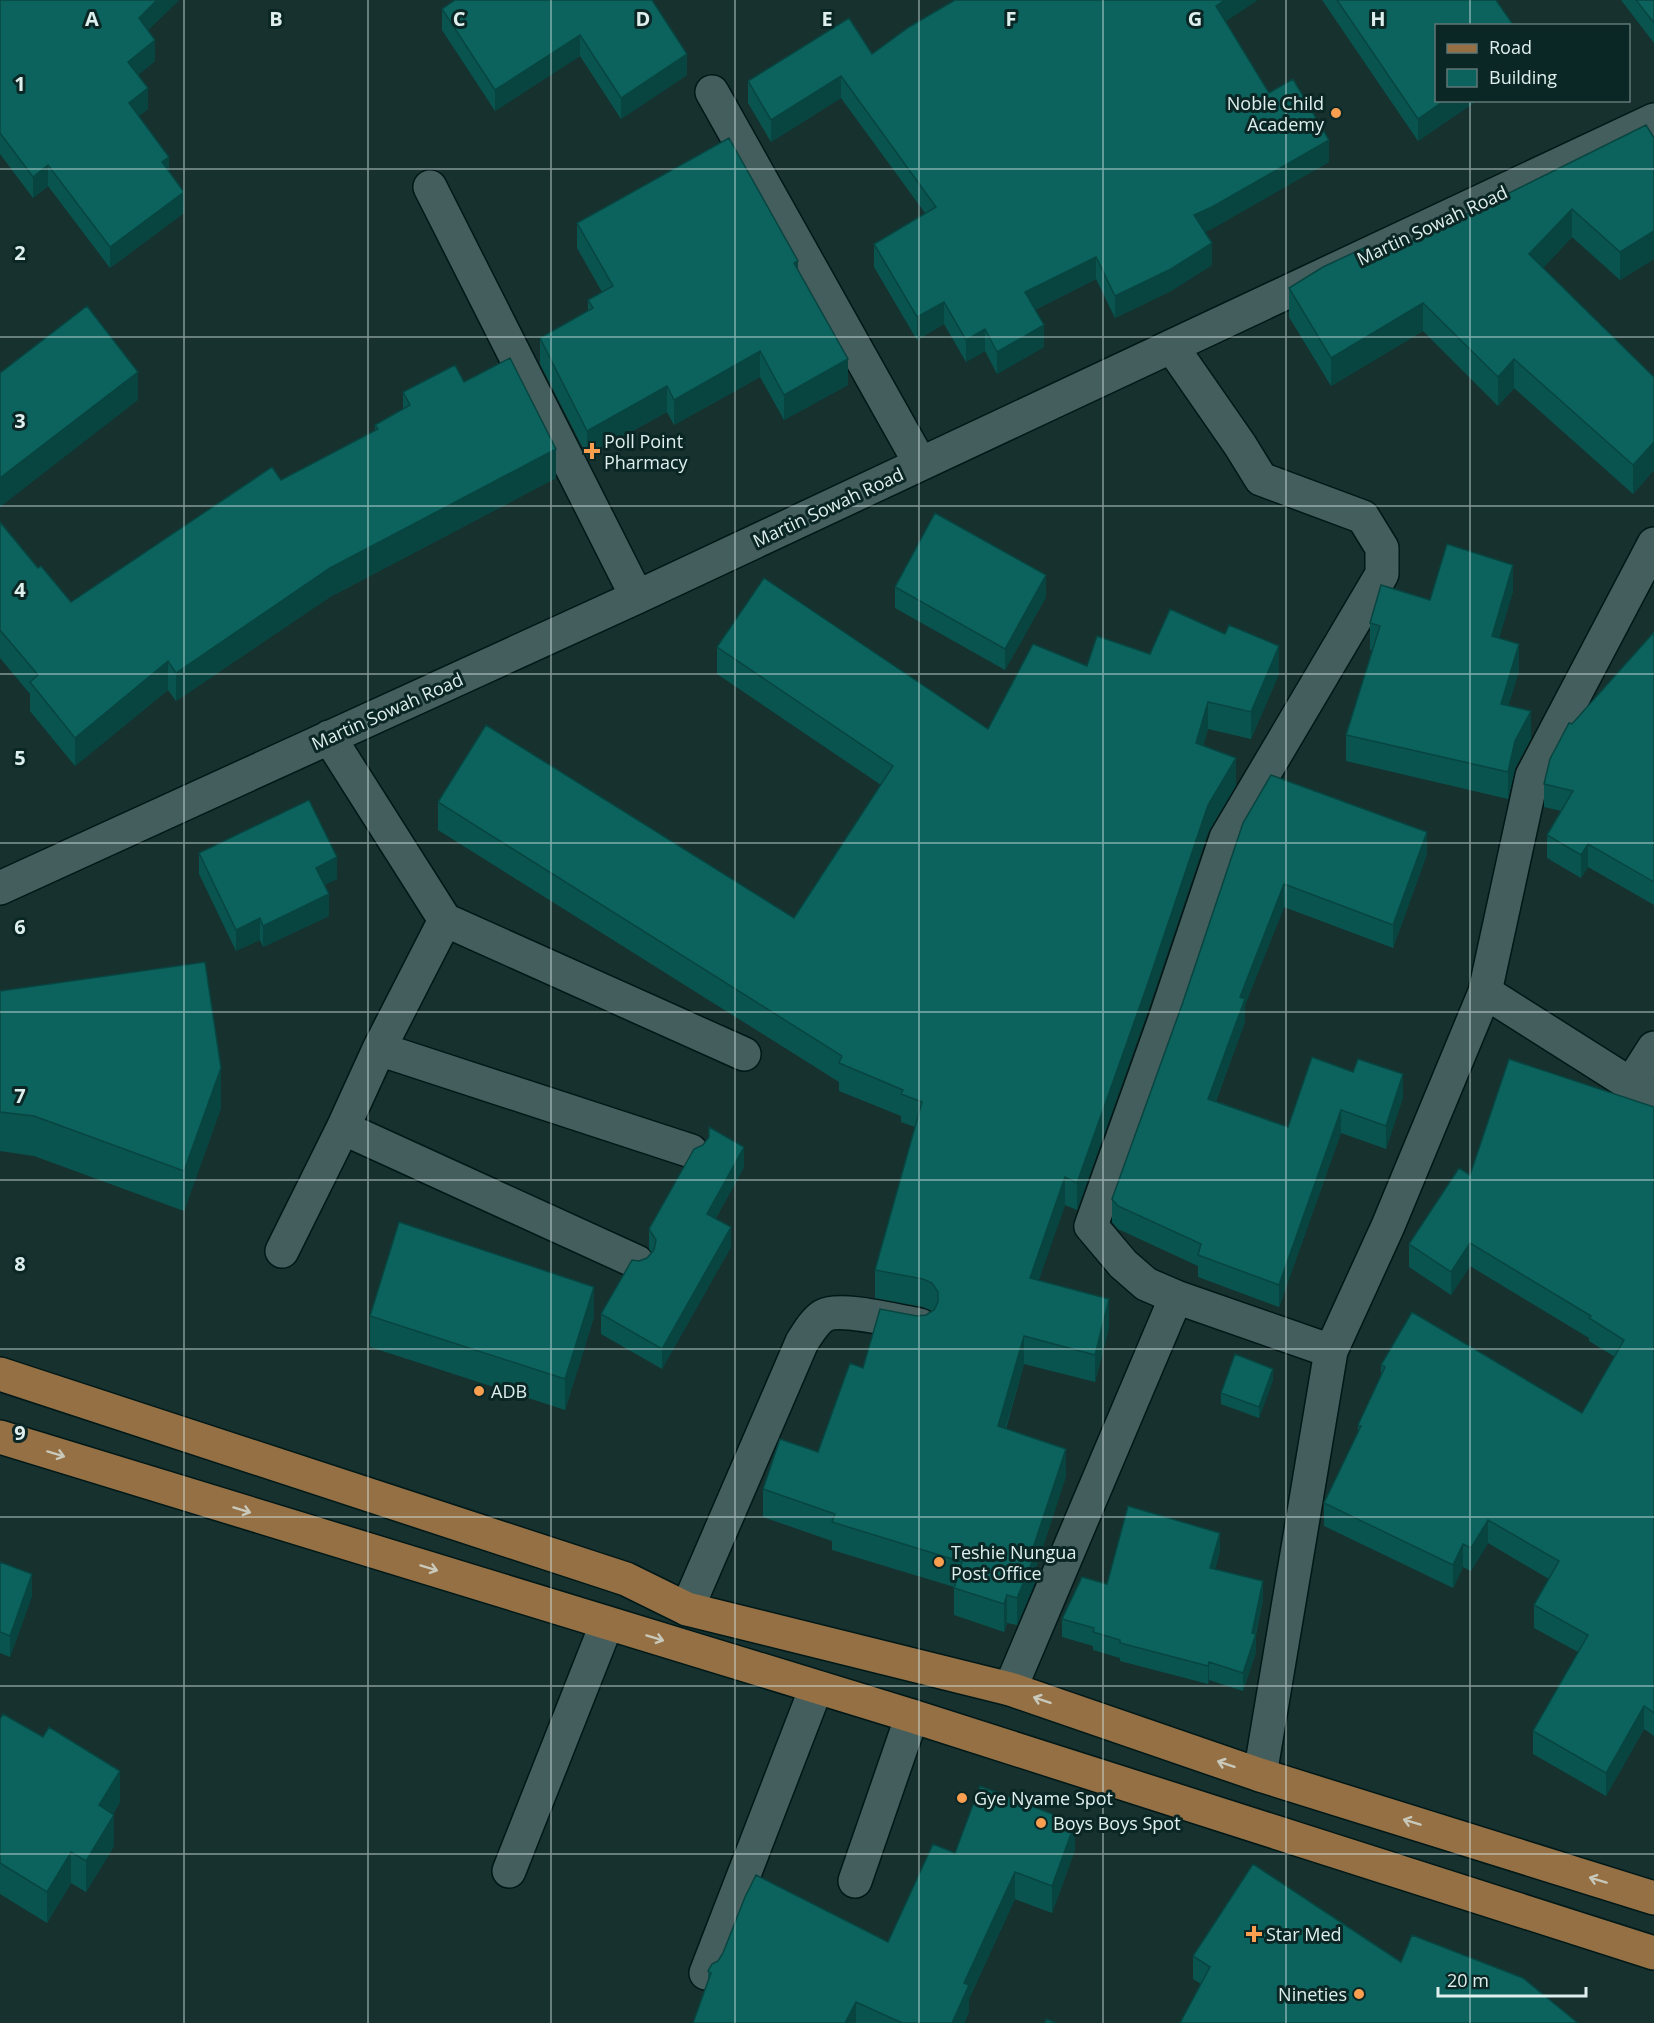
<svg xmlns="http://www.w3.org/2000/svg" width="1654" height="2023" viewBox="0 0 1654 2023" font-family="'Open Sans',sans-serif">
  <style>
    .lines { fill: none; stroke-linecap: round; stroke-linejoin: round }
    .minor-casing { stroke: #001817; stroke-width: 36 }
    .major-casing { stroke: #001817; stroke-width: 36 }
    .minor { stroke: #435e5c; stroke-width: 33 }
    .major { stroke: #957045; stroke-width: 33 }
    .wall { fill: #0a5450 }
    .shaded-wall { fill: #084541 }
    .building { fill: #0c625d; stroke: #084541; stroke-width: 1.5 }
    .oneway { stroke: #c9c9bb }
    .grid { fill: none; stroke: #dfefed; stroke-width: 1.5; stroke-opacity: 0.55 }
    .poi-dot { fill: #fa9f50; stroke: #0b2725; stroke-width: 2 }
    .labels { text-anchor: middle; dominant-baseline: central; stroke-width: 6; stroke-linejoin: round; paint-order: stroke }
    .poi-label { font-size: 18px; fill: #dfefed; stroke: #0b2725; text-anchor: start }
    .street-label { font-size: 18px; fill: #dfefed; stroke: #0b2725 }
    .grid-label { font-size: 20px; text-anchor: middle; font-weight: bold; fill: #dfefed; stroke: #0b2725; stroke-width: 6; stroke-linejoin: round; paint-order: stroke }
  </style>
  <rect width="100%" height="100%" fill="#16312e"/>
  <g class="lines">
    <g class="minor-casing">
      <path id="minor" d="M712,92L920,463
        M430,187L637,597
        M1172,347L1240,445L1261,479L1363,517L1382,548V574L1226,838L1165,1019L1091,1226L1123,1264L1146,1284L1176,1297L1331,1351
        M0,888L637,597L1654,120
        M445,920L744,1054
        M1485,992L1654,1099
        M379,1049L691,1151
        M1631,1084L1654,1048
        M343,1128L637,1262
        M282,1251L343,1128L379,1049L445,920L329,737
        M687,1609L802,1342C808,1333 814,1322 823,1316C840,1306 899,1322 920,1325
        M1010,1689L1176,1297
        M1260,1775L1331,1351L1388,1226L1485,992L1532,776L1654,544
        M509,1871L607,1623
        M855,1881L912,1716
        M706,1973L816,1688"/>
    </g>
    <g class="major-casing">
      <path id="major" d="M0,1374L626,1579L687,1609L1010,1689L1260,1775L1654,1898
        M0,1437L912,1716L1654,1953"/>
    </g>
    <use href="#minor" class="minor"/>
    <use href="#major" class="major"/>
  </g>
  <path class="wall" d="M0,0H179L148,30L155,61L138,75L148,109L139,116L169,171L184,213L110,268L48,186L33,198L0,154Z
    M652,0L687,75L621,119L580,56L495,111L442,30V9Z
    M1322,0H1496L1437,100H1478L1418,141Z
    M1621,0H1654V43Z
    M1225,22L1269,93L1329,162L1205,232L1212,265L1171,291L1115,318L1096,279L1035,310L1044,347L997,374L985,351L966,362L944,324L917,340L874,267V244L925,213L841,98L771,142L748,103V81L872,54Z
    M1654,138V259L1620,280L1572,237L1543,268L1654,377V470L1633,494L1514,388L1498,406L1423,331L1331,386L1289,317V288L1376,259Z
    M577,223L798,269L848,385L784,420L760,377L674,425L667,412L587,456L540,364V338L588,311V300L602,292L577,248Z
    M464,382L556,478L330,597L176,701L168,690L75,766L30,711V694L0,658V522L38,568L71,602L281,480L375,431V425L403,409V392Z
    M895,587L1046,597L1005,670L895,608Z
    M1513,591L1499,638L1519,671L1508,706L1531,738L1515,768L1508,799L1346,761V735L1372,650H1370V623L1430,600Z
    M1654,632V905L1588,867L1581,878L1547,858V835L1561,811L1544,807V784L1572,724Z
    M717,647L988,729L1087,666L1150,654L1279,674L1251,739L1208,729L1203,746L1236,785L1208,832L1147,1013L1077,1210L1065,1205L1038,1281L1109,1327L1095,1382L1024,1364L1006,1429L1066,1476L1035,1571V1582L1017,1625L1007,1623L1004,1632L954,1615V1587L832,1550V1541L763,1517V1489L818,1452L863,1368L917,1316L926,1315L932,1311L923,1307L875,1298V1270L915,1127L901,1122V1116L839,1091V1082L438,830V802L794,918L881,785L717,674Z
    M1243,823L1427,854L1393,948L1284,907L1245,1005V1022L1216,1101L1288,1127L1312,1057L1403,1097L1386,1149L1341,1133L1279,1307L1198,1277V1266L1118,1229L1112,1222V1199L1183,1002Z
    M199,853L337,879L324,885L329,916L263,947L260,940L236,951L199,874Z
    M0,991L221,1108L184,1211L34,1156L0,1151Z
    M1654,1107V1736L1644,1729L1606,1796L1533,1754V1731L1578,1652L1534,1628V1605L1549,1579L1488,1543L1471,1571L1463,1567L1453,1588L1324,1526V1503L1358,1432V1425L1381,1376V1365L1582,1413L1615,1357L1589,1341V1338L1470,1266L1451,1295L1409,1267V1244L1470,1175Z
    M744,1167L716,1218L731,1247L662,1369L601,1334V1314L639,1261L647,1258L652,1253L649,1249V1229Z
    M370,1316L594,1317L565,1410L370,1347Z
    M1273,1380L1259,1418L1221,1404V1393Z
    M1220,1551L1215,1569L1263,1599L1256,1634V1652L1243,1691L1209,1680L1208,1684L1120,1661V1658L1093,1650V1646L1062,1637V1619L1107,1584Z
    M0,1562L32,1596L10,1657L0,1653Z
    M0,1719L120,1802L113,1814L114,1846L86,1892L71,1883L47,1923L0,1894Z
    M1075,1850L1052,1913L1015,1899L969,1999V2012L964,2023H693L708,1982V1971L888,1942L955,1853Z
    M1193,1956L1401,1962L1201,1984L1193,1979Z"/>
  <path class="shaded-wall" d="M157,0H179L139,39V18Z
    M1225,0H1258L1216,28V6Z
    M580,35V56L495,111V90Z
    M155,40V61L128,83V62Z
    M687,54V75L621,119V98Z
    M841,76V98L771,142V120Z
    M148,88V109L129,124V103Z
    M1445,100H1478L1418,141V119Z
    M1329,140V162L1212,229L1194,237V215Z
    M169,157V178L162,162Z
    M48,165V186L33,198V177Z
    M184,192V213L110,268V247Z
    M1572,209V237L1529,283V254Z
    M1654,231V259L1620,280V252Z
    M1212,243V265L1171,291L1115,318V296Z
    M1096,257V279L1025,315V292Z
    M798,261V286L794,263Z
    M944,302V324L917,340V317Z
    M1423,303V331L1331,386V358Z
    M1044,325V347L997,374V352Z
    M985,329V351L966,362V340Z
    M760,351V377L674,425V400Z
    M848,359V385L784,420V395Z
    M1514,359V388L1498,406V377Z
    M138,372V400L0,507V478Z
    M667,386V412L587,456V431Z
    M1654,442V470L1633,494V465Z
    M556,449V478L330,597L176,701V673L330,568Z
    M1513,565V591L1492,663V636Z
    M1046,575V597L1005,670V649Z
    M1519,644V671L1501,731V704Z
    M1279,646V674L1251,739V712Z
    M168,661V690L75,766V738Z
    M1208,702V729L1196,770V743Z
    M1531,711V738L1515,768L1508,799V772L1515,741Z
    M1236,758V785L1208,832L1147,1013L1077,1210V1183L1208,805Z
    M1427,832V854L1393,948V925Z
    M1588,844V867L1581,878V855Z
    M337,857V879L316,889V868Z
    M1284,884V907L1245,1005V1022L1208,1121V1099L1240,997Z
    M329,894V916L263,947V926Z
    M260,918V940L236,951V930Z
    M221,1068V1108L184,1211V1171Z
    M1403,1074V1097L1386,1149V1126Z
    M1341,1110V1133L1279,1307V1285Z
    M744,1147V1167L707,1234V1214Z
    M1065,1177V1205L1030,1306V1278Z
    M731,1227V1247L662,1369V1349Z
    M1470,1243V1266L1451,1295V1272Z
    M594,1287V1317L565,1410V1379Z
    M1109,1299V1327L1095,1382V1355Z
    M1024,1336V1364L998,1453V1426Z
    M1273,1369V1380L1259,1418V1407Z
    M1066,1449V1476L1035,1571V1582L1017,1625V1598Z
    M1488,1520V1543L1471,1571V1548Z
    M1220,1533V1551L1210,1586V1568Z
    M1463,1544V1567L1453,1588V1565Z
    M32,1574V1596L10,1657V1636Z
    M1263,1581V1599L1254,1639L1256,1634V1652L1243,1691V1673Z
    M1007,1595V1623L1004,1632V1604Z
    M1209,1662V1680L1208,1684V1666Z
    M1644,1706V1729L1606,1796V1773Z
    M120,1771V1802L99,1836V1805Z
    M114,1815V1846L86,1892V1861Z
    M1075,1823V1850L1052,1913V1886Z
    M71,1852V1883L47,1923V1892Z
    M1015,1872V1899L969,1999V2012L964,2023H952L964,1983Z
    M856,2002V2023H845Z"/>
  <path class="building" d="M0,0H157L139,18L155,40L128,62L148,88L129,103L169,157L162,162L184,192L110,247L48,165L33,177L0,133Z
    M455,0H652L687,54L621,98L580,35L495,90L442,9Z
    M955,0H1225L1216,6L1269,93L1293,79L1329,140L1212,207L1194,215L1212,243L1171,269L1115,296L1096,257L1025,292L1044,325L997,352L985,329L966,340L944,302L917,317L874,244L936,207L841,76L771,120L748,81L849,18L872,54L909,27Z
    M1337,0H1496L1514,26H1437V100H1445L1418,119Z
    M1636,0H1654V23Z
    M1646,125L1654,138V231L1620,252L1572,209L1529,254L1654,377V442L1633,465L1514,359L1498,377L1423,303L1331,358L1289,288L1323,267L1368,246L1376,259Z
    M729,138L798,261L794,263L848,359L784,395L760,351L674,400L667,386L587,431L540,338L593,308L588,300L613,286L577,223Z
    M87,306L138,372L0,478V373Z
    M510,358L556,449L330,568L176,673L168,661L75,738L30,682L38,675L0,630V522L38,568L41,566L71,602L272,467L281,480L378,429L375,425L410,405L403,392L455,365L464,382Z
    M935,513L1046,575L1005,649L895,587Z
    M1447,544L1513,565L1492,636L1519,644L1501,704L1531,711L1515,741L1508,772L1346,735L1380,626L1370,623L1381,585L1430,600Z
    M764,578L988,729L1033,644L1087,666L1097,636L1150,654L1170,609L1225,634L1229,625L1279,646L1251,712L1208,702L1196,743L1236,758L1208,805L1147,986L1077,1183L1065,1177L1030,1278L1109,1299L1095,1355L1024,1336L998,1426L1066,1449L1031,1554L1035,1555L1017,1598L1007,1595L1004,1604L954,1588L962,1562L832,1522L835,1514L763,1489L780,1439L818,1452L850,1363L863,1368L880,1309L917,1316L926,1315L934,1310L938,1302V1292L932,1283L923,1279L875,1270L922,1102L901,1094L903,1090L839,1063L842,1056L438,802L486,725L794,918L893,766L717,647Z
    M1654,632V882L1588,844L1581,855L1547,835L1573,791L1544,784L1550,759L1569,723L1572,724Z
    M1271,775L1427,832L1393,925L1284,884L1240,997L1245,999L1208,1099L1288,1127L1312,1057L1353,1072L1358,1059L1403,1074L1386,1126L1341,1110L1279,1285L1198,1255L1201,1244L1118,1206L1112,1199L1183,1002L1243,823Z
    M309,800L337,857L316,868L329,894L263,926L260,918L236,930L199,853Z
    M205,962L221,1068L184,1171L34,1116L0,1112V991Z
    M1509,1059L1654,1107V1713L1644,1706L1606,1773L1533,1731L1588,1635L1534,1605L1559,1561L1488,1520L1471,1548L1463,1544L1453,1565L1324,1503L1361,1426L1358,1425L1385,1367L1381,1365L1412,1312L1582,1413L1624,1340L1589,1318L1591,1316L1470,1243L1451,1272L1409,1244L1459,1168L1470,1175Z
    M709,1127L744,1147L707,1214L731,1227L662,1349L601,1314L632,1260L639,1261L647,1258L654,1250L656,1240L649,1229L694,1149L703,1145L709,1137Z
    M399,1222L594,1287L565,1379L370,1316Z
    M1235,1354L1273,1369L1259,1407L1221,1393Z
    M1128,1506L1220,1533L1210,1568L1263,1581L1252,1633L1256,1634L1243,1673L1209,1662L1208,1666L1120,1643V1640L1093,1632L1094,1628L1062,1619L1082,1577L1107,1584Z
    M0,1562L32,1574L10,1636L0,1632Z
    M3,1714L43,1737L49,1727L120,1771L99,1805L114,1815L86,1861L71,1852L47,1892L0,1863V1719Z
    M980,1786L1075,1823L1052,1886L1015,1872L964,1983L969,1985L952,2023H902L856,2002L845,2023H693L711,1973L708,1971L712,1964L718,1961L723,1953L745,1897L756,1875L888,1942L933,1844L955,1853Z
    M1253,1864L1401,1962L1412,1935L1523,1978L1578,2023H1180L1210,1967L1193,1956Z
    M1046,2019L1056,2023H1045Z"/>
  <defs><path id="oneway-shaft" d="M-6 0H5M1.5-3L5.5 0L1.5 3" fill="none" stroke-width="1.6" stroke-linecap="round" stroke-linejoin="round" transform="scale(1.5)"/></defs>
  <g class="oneway">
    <use href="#oneway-shaft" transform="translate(56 1454) rotate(17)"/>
    <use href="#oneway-shaft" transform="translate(242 1510) rotate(17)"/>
    <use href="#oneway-shaft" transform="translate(429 1568) rotate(17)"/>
    <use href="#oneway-shaft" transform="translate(655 1638) rotate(17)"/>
    <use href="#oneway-shaft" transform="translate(1042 1700) rotate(-161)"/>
    <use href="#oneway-shaft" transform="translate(1226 1764) rotate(-161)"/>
    <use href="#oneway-shaft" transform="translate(1412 1822) rotate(-163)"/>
    <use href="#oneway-shaft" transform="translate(1598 1880) rotate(-163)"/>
  </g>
  <path class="grid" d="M184,0V2023M368,0V2023M551,0V2023M735,0V2023M919,0V2023M1103,0V2023M1286,0V2023M1470,0V26M1470,100V2023M0,169H1654M0,337H1654M0,506H1654M0,674H1654M0,843H1654M0,1012H1654M0,1180H1654M0,1349H1654M0,1517H1654M0,1686H1654M0,1854H1654"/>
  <g class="poi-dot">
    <circle cx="1336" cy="113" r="6"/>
    <path d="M589 442h6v6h6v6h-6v6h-6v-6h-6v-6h6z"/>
    <circle cx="479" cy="1391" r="6"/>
    <circle cx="939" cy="1562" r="6"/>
    <circle cx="962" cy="1798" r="6"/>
    <circle cx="1041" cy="1823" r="6"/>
    <path d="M1251 1925h6v6h6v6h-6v6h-6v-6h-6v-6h6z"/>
    <circle cx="1359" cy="1994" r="6"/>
  </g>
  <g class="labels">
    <g class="poi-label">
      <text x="1324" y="103" text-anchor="end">Noble Child<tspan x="1324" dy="21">Academy</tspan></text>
      <text x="604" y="441">Poll Point<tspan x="604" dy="21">Pharmacy</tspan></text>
      <text x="491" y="1391">ADB</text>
      <text x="951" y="1552">Teshie Nungua<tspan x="951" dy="21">Post Office</tspan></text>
      <text x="974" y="1798">Gye Nyame Spot</text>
      <text x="1053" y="1823">Boys Boys Spot</text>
      <text x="1266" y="1934">Star Med</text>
      <text x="1347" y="1994" text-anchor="end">Nineties</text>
    </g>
    <g class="street-label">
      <text transform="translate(1432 225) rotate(-25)">Martin Sowah Road</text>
      <text transform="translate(828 507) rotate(-25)">Martin Sowah Road</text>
      <text transform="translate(387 711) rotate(-24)">Martin Sowah Road</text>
    </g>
  </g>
  <g class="grid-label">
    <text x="92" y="26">A</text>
    <text x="276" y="26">B</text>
    <text x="459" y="26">C</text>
    <text x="643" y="26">D</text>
    <text x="827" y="26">E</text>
    <text x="1011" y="26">F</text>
    <text x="1195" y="26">G</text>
    <text x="1378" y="26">H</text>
    <text x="20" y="91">1</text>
    <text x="20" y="260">2</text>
    <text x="20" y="428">3</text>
    <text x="20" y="597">4</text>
    <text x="20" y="765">5</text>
    <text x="20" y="934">6</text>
    <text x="20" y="1103">7</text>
    <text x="20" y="1271">8</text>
    <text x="20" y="1440">9</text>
  </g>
  <rect x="1435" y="24" width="195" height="78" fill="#0b2725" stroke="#607775" stroke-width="1.5"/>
  <rect x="1447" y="44" width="30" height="9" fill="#957045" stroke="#607775" stroke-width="1.5"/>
  <text x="1489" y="54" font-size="18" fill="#dfefed">Road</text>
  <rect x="1447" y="69" width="30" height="18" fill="#0c625d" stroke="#607775" stroke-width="1.5"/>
  <text x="1489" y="84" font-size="18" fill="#dfefed">Building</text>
  <path d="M1438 1987v9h148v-9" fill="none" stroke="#dfefed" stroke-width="3"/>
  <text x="1447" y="1987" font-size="18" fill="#dfefed" stroke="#0b2725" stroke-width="4.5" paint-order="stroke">20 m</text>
</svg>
